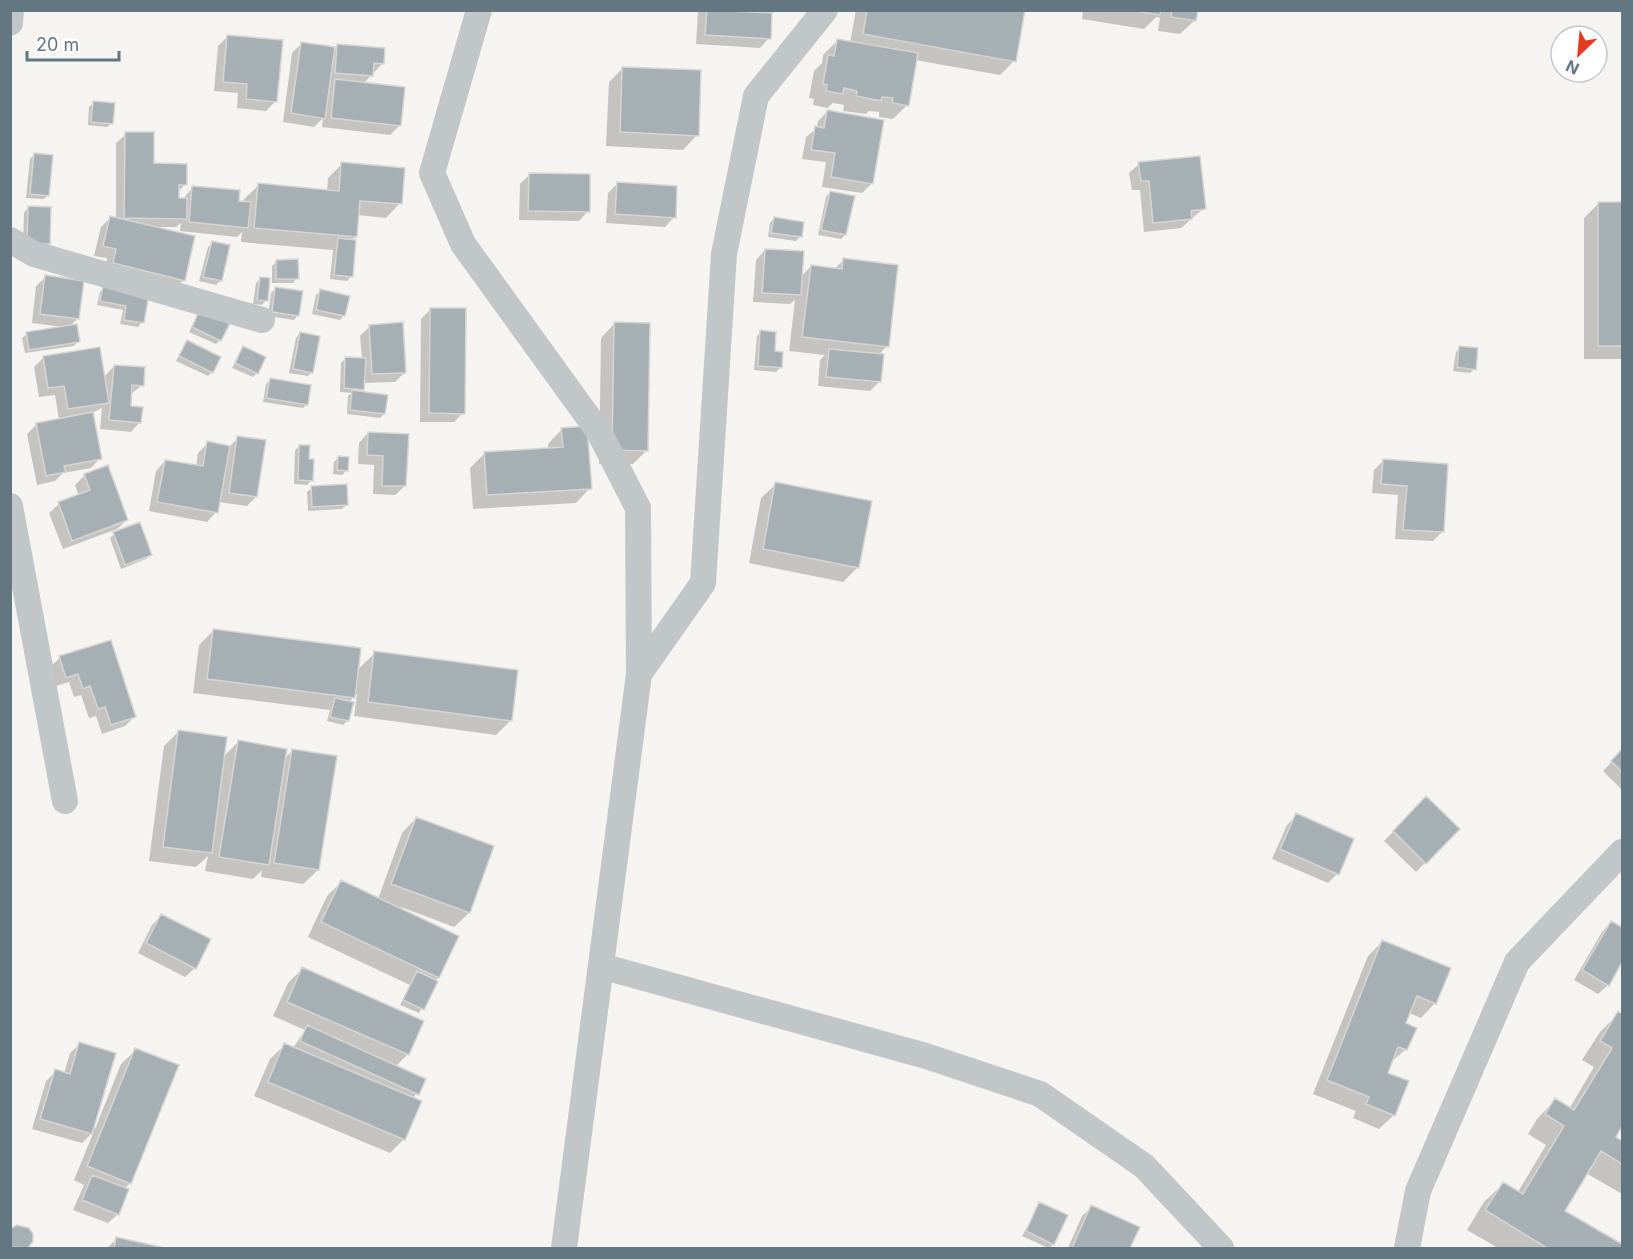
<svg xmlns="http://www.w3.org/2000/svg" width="1633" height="1259" viewBox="0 0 1633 1259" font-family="Inter,sans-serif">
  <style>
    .shadow { fill: #0003 }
    .building { fill: #a6b0b4; stroke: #d6d5d3; stroke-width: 1.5 }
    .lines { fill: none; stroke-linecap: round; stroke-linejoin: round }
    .minor { stroke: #c1c6c8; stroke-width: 26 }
  </style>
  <rect width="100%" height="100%" fill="#f5f4f0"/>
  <path class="shadow" d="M698,10H758L769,38L760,48L696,44Z
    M856,10H1023L1014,61L1000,75L915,60L907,105L893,119L879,117V112L869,111L866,114L843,111L844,105L833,103L827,108L813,105L814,99L809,98L814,71L822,63L823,55L837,41L850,43Z
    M1083,10H1196L1195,20L1180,34L1158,31L1160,18L1156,17L1144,29L1082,19Z
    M228,36L276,101L266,111L237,108L238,93L214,91L218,46Z
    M301,44L335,49L338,46L382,64L363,84L400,125L390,135L322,127L323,118L314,127L283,122L292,53Z
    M623,68L697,135L683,150L606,146L609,82Z
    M94,103L112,123L107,127L88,125L89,107Z
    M827,112L872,183L862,193L822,187L826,162L802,159L806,137L817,128L818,121Z
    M126,134L152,165L185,185L177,192V199H183L193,187L244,203V199L259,185L327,191L328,178L342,164L400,203L386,218L357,215L356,236L351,241V276L347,281L330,279L333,250L241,242L242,232L237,237L180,231L181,223L176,227H156L184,280L174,289L104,273L107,258L94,256L101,227L110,218L116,219V143Z
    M34,155L48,195L44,199L26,198L30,159Z
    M1139,164L1204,208L1181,228L1144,232L1140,190H1132L1129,173Z
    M529,175L588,211L579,221L519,220L520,184Z
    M617,184L674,217L665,227L606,223L608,193Z
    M830,192L845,235L841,239L818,235L826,197Z
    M1598,204H1622V359H1584V218Z
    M29,208L48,244L44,248L23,247L24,212Z
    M774,218L800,237L796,241L768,237L770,223Z
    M212,243L228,246L220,281L216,285L199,281L208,247Z
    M765,250L801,277L811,266L834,269L844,260L887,346L878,355L880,381L870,391L818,386L820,360L825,355L789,351L795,300L790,304L753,302L756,260Z
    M277,261L297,278L293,283H272V266Z
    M46,277L78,318L69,327L78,341L74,346L25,353L22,338L27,334L63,327L32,323L36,286Z
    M260,279L266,300L262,305L253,304L256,283Z
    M104,288L147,295L142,322L138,327L120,324L123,310L97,305L100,292Z
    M276,288L298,315L294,320L268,316L271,293Z
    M321,291L344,315L340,320L312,314L316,295Z
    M430,310L463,413L454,422H420L421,319Z
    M200,311L220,340L216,344L189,332Z
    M615,323L647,450L633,464H599L601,338Z
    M370,326L405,372L395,382L363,383L359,393L384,414L380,418L347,414L348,396L352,393L340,392L341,363L346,358L362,359L360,336Z
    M761,332L780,368L776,372L754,370L757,336Z
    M300,333L312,372L308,376L289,373L296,338Z
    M188,342L212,372L208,376L176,361Z
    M1460,347L1474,369L1470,373L1453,371L1456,352Z
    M243,348L257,373L253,377L232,368Z
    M43,358L104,377L114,366L142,385L130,395L129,408L140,422L131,432L100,429L102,408L92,413L100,458L91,468L63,473L55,481L37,485L27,434L37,424L59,420L55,395L39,397L34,367Z
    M270,380L307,404L303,408L263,402L266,384Z
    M562,429L590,488L576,503L473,509L470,468L485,453L548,450V444Z
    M368,433L405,486L395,495L373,494L374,465L358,464L359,443Z
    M238,438L256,497L247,506L218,502L216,512L207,522L149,511L156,471L165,461L196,467L198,453L208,443L229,447Z
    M299,446L312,480L307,485L294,484L295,451Z
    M338,458L347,470L342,475L333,474L334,462Z
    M1383,461L1447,465L1442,532L1433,541L1395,539L1398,495L1372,493L1374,470Z
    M85,475L127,520L117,529L63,549L49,513L59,504L79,496L75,485Z
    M776,484L858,567L843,582L749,563L761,498Z
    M312,488L346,505L342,509L308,511L307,492Z
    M114,534L151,555L146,559L121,569L110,538Z
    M213,631L357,670L375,653L511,720L496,735L354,716L357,694L348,703L347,721L343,725L327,721L330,710L193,693L199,645Z
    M60,658L135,716L125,726L102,734L96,716L89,718L81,695L74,697L69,682L56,686L50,667Z
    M178,732L223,757L238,742L284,759L292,751L318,870L303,884L261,877L262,870L253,879L205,871L208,856L196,867L149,861L164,746Z
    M1622,751V790L1603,771Z
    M1426,799L1458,829L1416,872L1384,841Z
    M1297,815L1337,874L1328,883L1272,859L1287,825Z
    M416,818L493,847L469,913L454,927L401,907L438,977L419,1013L400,1005L410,985L308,937L327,896L341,882L378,899L402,833Z
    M161,916L195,968L185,977L138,953L152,925Z
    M1611,922L1622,929V959L1608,985L1598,994L1574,980L1602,932Z
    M1382,942L1435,1003L1421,1018L1409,1013L1404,1024L1406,1049L1390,1063L1386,1073L1394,1115L1379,1129L1353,1118L1356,1111L1313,1094L1368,956Z
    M302,969L408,1054L395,1067L424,1080L413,1099L404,1139L390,1153L254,1096L270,1059L285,1045L293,1048L305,1030L273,1016L288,983Z
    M1619,1013L1622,1016V1123L1614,1138L1622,1143V1194L1586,1173L1563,1211L1622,1246V1248H1498L1467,1230L1484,1202L1503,1184L1518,1192L1546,1145L1528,1134L1537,1119L1555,1100L1569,1109L1594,1067L1582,1060L1600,1032Z
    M80,1044L95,1129L121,1064L136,1050L130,1183L124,1189L118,1214L108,1223L73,1210L84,1185L74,1180L94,1131L82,1143L32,1129L46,1081L56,1071L64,1074L70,1053Z
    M1040,1204L1053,1244L1050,1248H1043L1046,1247L1022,1236Z
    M1092,1207L1138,1228L1129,1248H1068L1082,1216Z
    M117,1239L158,1248H107Z"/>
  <path class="building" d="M707,10L772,13L771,39L705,35Z
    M867,10H1025L1016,62L863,34Z
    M1130,10H1161L1160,15Z
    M1172,10H1198L1196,21L1171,17Z
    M227,35L283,40L277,102L246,99L247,84L223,82Z
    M837,39L918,53L909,106L892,103L893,98L882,97L881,101L856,96L857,91L844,88L843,94L826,91L827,85L823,84L828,55L834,56Z
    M301,42L335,47L325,119L291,113Z
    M337,44L385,48L384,64L374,63L373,76L335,73Z
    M622,67L701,70L699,136L620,132Z
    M335,79L405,87L401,126L331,118Z
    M93,101L115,103L113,124L91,122Z
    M827,110L884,120L873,184L831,177L835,153L811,150L815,126L824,128Z
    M125,132H154V163L187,164V185H179V198H187V219L124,218Z
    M34,153L53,155L49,196L30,194Z
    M1200,156L1206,209L1191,211L1192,219L1153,223L1149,181H1141L1138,162Z
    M341,162L405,168L402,204L360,201L357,237L254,228L258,183L339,191Z
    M529,173L590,174V212L528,211Z
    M617,182L677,186L676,218L615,214Z
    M192,186L240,190L239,201L251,202L248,228L189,222Z
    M830,191L855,196L846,235L821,230Z
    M1598,202H1622V346H1598Z
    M28,206L51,207L50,244H27Z
    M110,216L195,236L185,281L113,263L116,249L103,246Z
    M774,217L804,222L802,237L771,233Z
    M338,238L356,240L353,277L334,275Z
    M212,241L230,245L222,281L203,277Z
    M765,249L804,251L801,295L762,293Z
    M843,258L898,265L889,347L802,337L811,265L842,269Z
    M298,259L299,279H276V260Z
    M45,275L84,281L79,319L40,314Z
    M260,277L270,278L268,301L257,300Z
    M103,286L149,294L144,323L124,320L126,306L100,301Z
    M275,287L303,291L299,316L272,312Z
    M320,289L350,296L345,316L316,310Z
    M430,308H466L465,414L429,413Z
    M200,309L230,323L221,341L192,327Z
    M403,322L406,373L372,374L369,325Z
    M614,322L650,323L648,451L612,450Z
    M77,324L80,342L29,350L26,332Z
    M760,330L776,332L775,351L783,352L782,368L758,366Z
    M300,332L320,336L313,373L293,369Z
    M187,340L221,357L213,373L179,356Z
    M243,346L266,357L258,374L235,363Z
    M1459,346L1478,348L1476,370L1457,367Z
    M100,347L109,403L68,409L64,386L48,388L43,356Z
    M829,349L884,354L881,382L826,377Z
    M345,357L366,358L364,390L344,388Z
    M114,365L145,367L144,386L132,385L131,406L143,407L141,423L109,420Z
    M270,378L311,385L308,405L266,398Z
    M352,390L388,395L385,414L350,410Z
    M93,412L102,459L64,466L66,472L46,476L36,423Z
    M587,426L592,489L487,495L484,452L563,447L561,428Z
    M368,432L409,434L406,486H382L383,456L367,455Z
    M237,436L266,440L257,497L229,493Z
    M207,441L230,446L218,513L157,502L165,460L203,466Z
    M299,445H310L309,459H314L313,481L298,480Z
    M338,456L349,457L348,471L337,470Z
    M1383,459L1448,464L1444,532L1403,530L1407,486L1381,484Z
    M108,465L128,520L72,541L58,502L90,490L84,474Z
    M775,482L872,501L859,568L763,549Z
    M347,484L348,505L312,507L311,486Z
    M140,522L152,555L125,565L113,532Z
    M213,629L361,648L355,698L207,679Z
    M111,640L136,717L111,725L105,707L98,709L90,686L83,689L78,674L66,678L59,656Z
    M374,651L518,670L512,721L368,702Z
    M335,698L354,702L349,721L330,717Z
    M178,730L227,737L212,853L163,847Z
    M238,740L287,749L269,865L219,857Z
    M292,749L337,756L319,870L274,863Z
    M1622,749V772L1611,761Z
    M1426,796L1460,829L1426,864L1393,831Z
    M1296,813L1354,839L1339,875L1280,849Z
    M416,817L494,846L470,913L391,884Z
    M341,880L459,936L439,978L321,922Z
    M161,914L211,939L196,969L146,943Z
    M1611,921L1622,927V962L1609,986L1582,970Z
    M1382,940L1451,968L1436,1004L1417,996L1406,1023L1417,1028L1407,1050L1398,1047L1388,1073L1409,1081L1395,1116L1366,1104L1369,1097L1327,1080Z
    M302,967L424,1021L409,1055L287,1002Z
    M417,971L438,981L424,1010L403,1000Z
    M1618,1011L1622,1014V1126L1616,1137L1622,1141V1164L1601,1151L1565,1211L1622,1244V1248H1547L1485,1210L1503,1182L1523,1194L1564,1126L1545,1114L1555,1098L1574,1110L1612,1048L1600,1041Z
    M307,1025L426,1079L419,1095L300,1041Z
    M79,1042L116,1053L92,1134L40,1119L55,1069L70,1074Z
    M284,1043L422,1101L405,1140L268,1082Z
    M135,1048L179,1065L131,1184L87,1166Z
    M92,1175L129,1189L119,1215L82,1200Z
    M1039,1202L1068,1215L1054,1245L1026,1231Z
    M1091,1205L1140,1227L1130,1248H1072Z
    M17,1225L29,1228L33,1234V1241L28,1248L10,1247V1229Z
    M116,1237L165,1248H114Z"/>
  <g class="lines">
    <path class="minor" d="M479,10L432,173L463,244L599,432L638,508L639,674
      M10,23L11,10
      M10,240L34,254L262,320
      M10,506L65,801
      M601,966L926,1056L1040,1094L1144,1166L1221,1248
      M564,1248L639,674L703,583L724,254L756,96L825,10
      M1407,1248L1418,1191L1517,962L1622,852"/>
  </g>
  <rect width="1633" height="1259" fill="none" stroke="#637782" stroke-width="24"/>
  <g transform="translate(1579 54) rotate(206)"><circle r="28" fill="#ffffff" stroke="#c1c9cd" stroke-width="1.5"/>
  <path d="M0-4.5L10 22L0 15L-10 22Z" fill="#e6391f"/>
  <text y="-9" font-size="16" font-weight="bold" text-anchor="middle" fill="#637782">N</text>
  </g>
  <path d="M27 51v9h92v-9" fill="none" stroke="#637782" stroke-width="3"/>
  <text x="36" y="51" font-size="18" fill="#637782" stroke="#ffffff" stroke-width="4.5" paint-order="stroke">20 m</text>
</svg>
